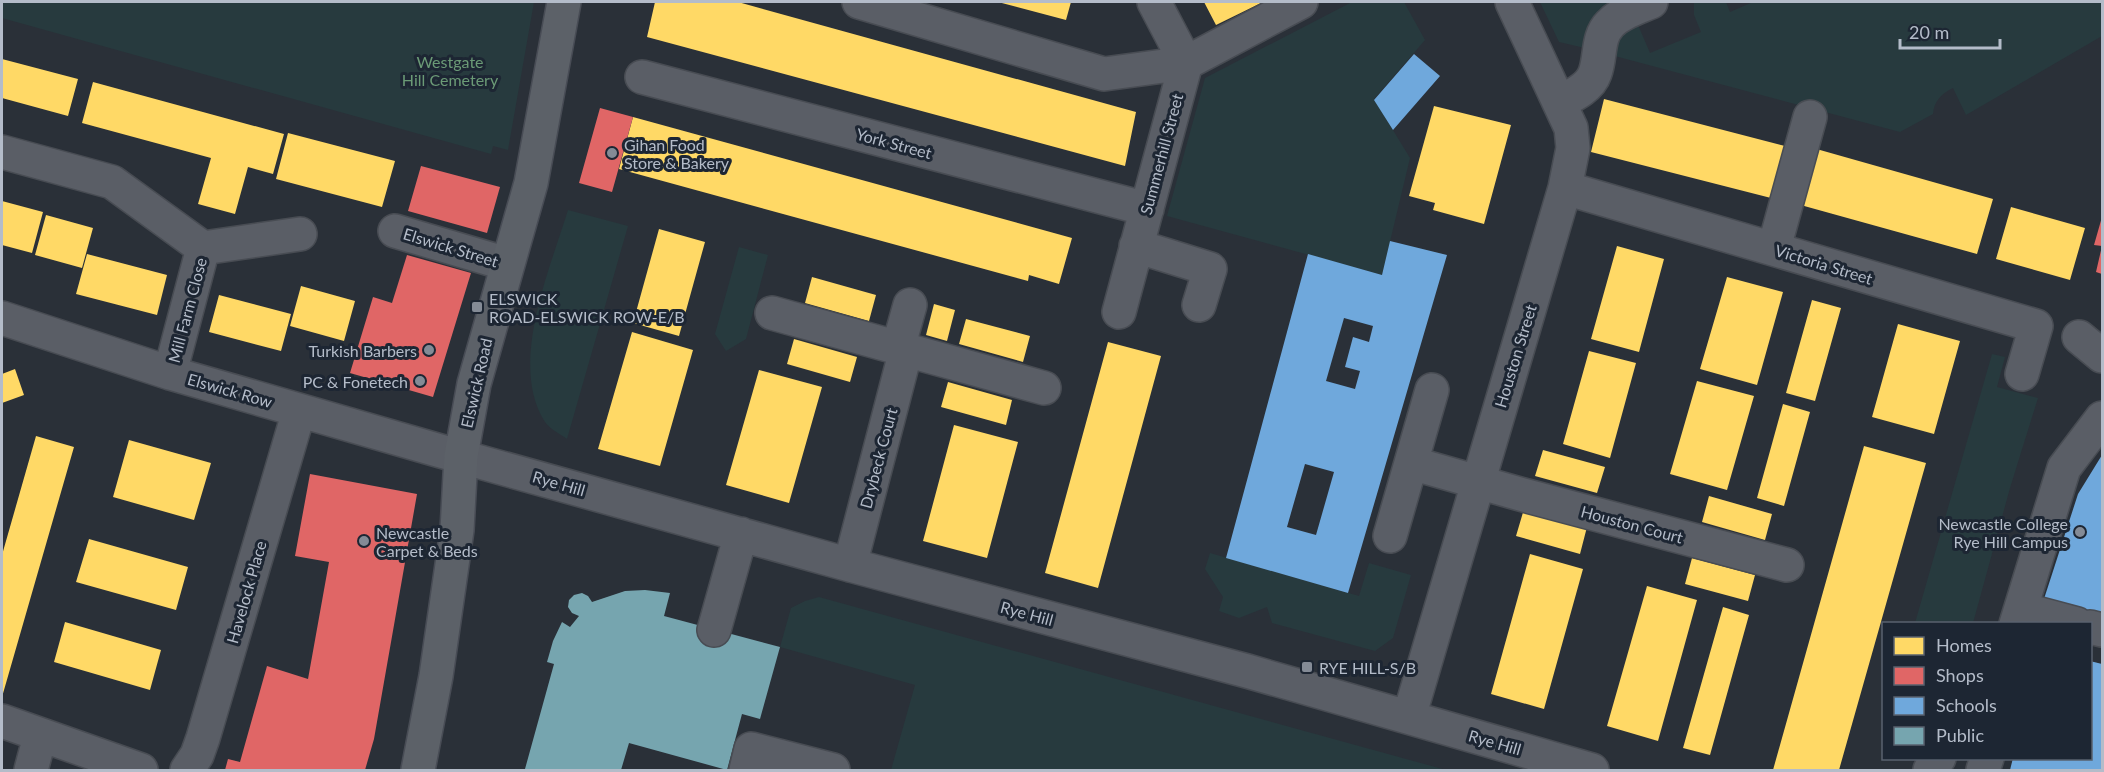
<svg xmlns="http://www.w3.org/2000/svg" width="2104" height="772" viewBox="0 0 2104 772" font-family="Lato,sans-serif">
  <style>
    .green { fill: #273a3e }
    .homes { fill: #ffd966 }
    .shops { fill: #e06666 }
    .schools { fill: #6fa8dc; fill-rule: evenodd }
    .public { fill: #76a5af }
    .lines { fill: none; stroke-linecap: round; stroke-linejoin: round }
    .minor-casing { stroke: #484c53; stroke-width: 36 }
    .major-casing { stroke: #484c55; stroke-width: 36 }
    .minor { stroke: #5a5e66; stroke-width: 33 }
    .major { stroke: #5c6168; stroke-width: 33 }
    .poi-dot { fill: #848b96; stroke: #1d2633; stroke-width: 2 }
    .labels { text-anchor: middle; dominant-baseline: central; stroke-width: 6; stroke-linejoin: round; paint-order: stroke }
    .park-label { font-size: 16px; fill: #6b9a76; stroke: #1d2633 }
    .street-label { font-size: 16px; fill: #b4bcc9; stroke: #1d2633 }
    .poi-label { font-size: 16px; fill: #b4bcc9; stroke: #1d2633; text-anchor: start }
  </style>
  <rect width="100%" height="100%" fill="#2a3038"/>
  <path class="green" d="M2,2H534L508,150L493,146L491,154L2,18Z
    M1352,2H1404L1425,40L1374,99L1410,158L1382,275L1167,216L1205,78Z
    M1540,2H1626L1585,48L1559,42Z
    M1694,2H1726L1730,12L1753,2H2102V36L1966,115L1953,88C1941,94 1934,101 1933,114L1900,132L1611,55C1616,35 1621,34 1638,25L1650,53L1701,32L1694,15Z
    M568,210L628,226L567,439C560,434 550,429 545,422C508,365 550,269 568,210Z
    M739,247L768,255L746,339L726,351L715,334Z
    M1992,354L2005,357L1997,387L2038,398L2010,488L1973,623H1915Z
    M1210,553L1359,596L1369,563L1411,575L1393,638L1375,651L1272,623L1267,607L1239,618L1219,611L1223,597L1205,569Z
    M819,597L1446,770H891L915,685L780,647L791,608L805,601Z"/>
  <path class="homes" d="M655,2H738L1136,112L1125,166L647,37Z
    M998,2H1071L1066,20Z
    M1204,2H1263L1216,25Z
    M2,59L78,79L68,116L2,98Z
    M93,82L284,134L273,174L248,167L235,214L198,204L211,158L82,123Z
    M1604,99L1785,146L1771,198L1591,152Z
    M1434,106L1511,125L1484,224L1433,210L1435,203L1409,196Z
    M633,117L1072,238L1059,284L1029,275L1028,281L619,169Z
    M288,133L395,161L382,207L276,179Z
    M1813,148L1993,199L1977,254L1797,204Z
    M2,201L43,212L32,253L2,245Z
    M2011,207L2085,228L2070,280L1996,259Z
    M46,215L93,228L82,268L35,255Z
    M659,229L705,242L679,336L633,323Z
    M1617,246L1664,259L1639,352L1591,339Z
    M87,254L167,275L157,315L76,294Z
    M812,277L876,295L869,321L805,303Z
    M1727,277L1783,292L1757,385L1700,369Z
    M301,286L355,301L344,341L290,326Z
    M219,295L291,314L281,351L209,332Z
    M1812,300L1841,308L1815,401L1786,393Z
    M934,304L955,310L947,341L926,335Z
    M966,319L1030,336L1023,362L959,344Z
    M1898,324L1960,341L1934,434L1872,417Z
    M632,332L693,350L660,466L598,449Z
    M794,339L857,357L850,382L787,364Z
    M1108,342L1161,356L1098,588L1045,573Z
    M1589,351L1636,363L1610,458L1563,444Z
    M15,369L24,395L2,403V374Z
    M759,370L822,387L789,503L726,485Z
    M1697,381L1754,396L1727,490L1670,474Z
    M948,382L1012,400L1006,425L941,407Z
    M1783,404L1810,412L1784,506L1757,498Z
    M954,425L1018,442L987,558L923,541Z
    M36,436L74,447L2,697V555Z
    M129,440L211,463L194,520L113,497Z
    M1864,446L1926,463L1839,770H1773Z
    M1543,450L1605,467L1597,493L1535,476Z
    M1709,496L1772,514L1765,540L1702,522Z
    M1524,509L1587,527L1580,554L1516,536Z
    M89,539L188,567L176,610L76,582Z
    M1530,554L1583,569L1544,709L1491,694Z
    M1692,558L1755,575L1748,601L1685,584Z
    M1647,586L1697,600L1658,741L1607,726Z
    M1723,607L1749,615L1710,755L1683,748Z
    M65,622L161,650L150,690L54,662Z"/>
  <path class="shops" d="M600,108L633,117L612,192L579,183Z
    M421,166L500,187L487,233L408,211Z
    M2102,217V246L2094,245Z
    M2102,246V274L2096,272Z
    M407,255L471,273L433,397L350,373L373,297L392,303Z
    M310,474L417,494L374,739L365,770H225L228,759L240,762L267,666L308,679L329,562L295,556Z"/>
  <path class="schools" d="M1414,54L1440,76L1393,130L1374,100Z
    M1390,241L1447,255L1348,593L1226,558L1308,254L1382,275ZM1344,318L1373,326L1369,342L1353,337L1345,367L1360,371L1355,389L1326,381ZM1305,464L1334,472L1316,535L1287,527Z
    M2102,455V618L2043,602L2078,494Z
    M2090,661L2102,664V770H2010L2013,758H2090Z"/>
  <path class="public" d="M645,590L670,593L664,616L780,647L760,719L742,714L727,770L629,743L621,770H531L525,769L554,664L547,662L553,641L562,622L570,627L579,616L572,613L568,607L569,600L574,595L582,593L588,596L592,602L625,591Z"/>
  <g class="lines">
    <g class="minor-casing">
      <path id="minor" d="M859,2L1104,74L1186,63L1301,2
        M642,77L1147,209
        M1560,102C1572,96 1590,88 1595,73C1601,57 1597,37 1610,24C1620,13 1637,8 1651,2
        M2,152L112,182L203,248
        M1565,188L2036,326L2022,374
        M395,231L507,264
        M1136,246L1210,269L1199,305
        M1774,248L1810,117
        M1119,312L1186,63L1154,2
        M772,313L1044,388
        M2,318L170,373L437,450L850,565L1247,671L1592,770
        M2079,337L2102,356
        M898,348L910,305
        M170,373L203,248L300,234
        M1411,463L1520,494L1787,565
        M1390,536L1432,390
        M850,565L906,350
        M2021,609L2077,624
        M2016,624L2064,468L2102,418
        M2090,627L2102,630
        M714,630L741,534
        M1409,717L1565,188L1573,148L1571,128L1512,2
        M2,721L141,770
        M31,770L40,736
        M187,770L197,755L203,738L299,411
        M746,770L751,749L833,770
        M1930,770L1939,758
        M1983,770L1987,758"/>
    </g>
    <g class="major-casing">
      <path id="major" d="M418,770L436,676L457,530L461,456L474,384L531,183L564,2"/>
    </g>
    <use href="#minor" class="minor"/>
    <use href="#major" class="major"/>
  </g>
  <g class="poi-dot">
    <circle cx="612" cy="153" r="6"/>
    <rect x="471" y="301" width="12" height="12" rx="3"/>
    <circle cx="429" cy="350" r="6"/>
    <circle cx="420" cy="381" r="6"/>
    <circle cx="2080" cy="532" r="6"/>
    <circle cx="364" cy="541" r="6"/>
    <rect x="1301" y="661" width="12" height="12" rx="3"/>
  </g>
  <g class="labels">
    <g class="park-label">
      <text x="450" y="61">Westgate<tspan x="450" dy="18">Hill Cemetery</tspan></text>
    </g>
    <g class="street-label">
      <text transform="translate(894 143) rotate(15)">York Street</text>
      <text transform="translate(1161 154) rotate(-75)">Summerhill Street</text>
      <text transform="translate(451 247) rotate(17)">Elswick Street</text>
      <text transform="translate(1824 264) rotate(17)">Victoria Street</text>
      <text transform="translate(187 310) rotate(-75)">Mill Farm Close</text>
      <text transform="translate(1515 356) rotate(-73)">Houston Street</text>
      <text transform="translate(476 383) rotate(-77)">Elswick Road</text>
      <text transform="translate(230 390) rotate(16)">Elswick Row</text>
      <text transform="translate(878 458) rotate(-75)">Drybeck Court</text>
      <text transform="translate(559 483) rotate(16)">Rye Hill</text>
      <text transform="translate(1632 524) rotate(15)">Houston Court</text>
      <text transform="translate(246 592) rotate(-74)">Havelock Place</text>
      <text transform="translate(1027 613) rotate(15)">Rye Hill</text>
      <text transform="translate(1495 742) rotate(16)">Rye Hill</text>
    </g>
    <g class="poi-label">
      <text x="624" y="144">Gihan Food<tspan x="624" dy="18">Store &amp; Bakery</tspan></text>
      <text x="489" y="298">ELSWICK<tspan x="489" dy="18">ROAD-ELSWICK ROW-E/B</tspan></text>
      <text x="417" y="350" text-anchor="end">Turkish Barbers</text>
      <text x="408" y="381" text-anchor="end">PC &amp; Fonetech</text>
      <text x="2068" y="523" text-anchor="end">Newcastle College<tspan x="2068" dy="18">Rye Hill Campus</tspan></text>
      <text x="376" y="532">Newcastle<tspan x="376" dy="18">Carpet &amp; Beds</tspan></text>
      <text x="1319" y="667">RYE HILL-S/B</text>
    </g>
  </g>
  <rect width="2104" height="772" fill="none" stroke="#b4bcc9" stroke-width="6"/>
  <rect x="1882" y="622" width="210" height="138" fill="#1d2633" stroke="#59626f" stroke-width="1.5"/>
  <rect x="1894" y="637" width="30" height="18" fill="#ffd966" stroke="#59626f" stroke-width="1.5"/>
  <text x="1936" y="652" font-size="18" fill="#b4bcc9">Homes</text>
  <rect x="1894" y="667" width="30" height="18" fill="#e06666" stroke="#59626f" stroke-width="1.5"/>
  <text x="1936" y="682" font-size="18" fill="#b4bcc9">Shops</text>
  <rect x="1894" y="697" width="30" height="18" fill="#6fa8dc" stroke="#59626f" stroke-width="1.5"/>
  <text x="1936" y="712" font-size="18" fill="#b4bcc9">Schools</text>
  <rect x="1894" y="727" width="30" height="18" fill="#76a5af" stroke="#59626f" stroke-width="1.5"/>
  <text x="1936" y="742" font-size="18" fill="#b4bcc9">Public</text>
  <path d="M1900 39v9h100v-9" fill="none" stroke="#b4bcc9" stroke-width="3"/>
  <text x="1909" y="39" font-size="18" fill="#b4bcc9" stroke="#1d2633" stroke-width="4.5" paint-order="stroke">20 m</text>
</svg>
